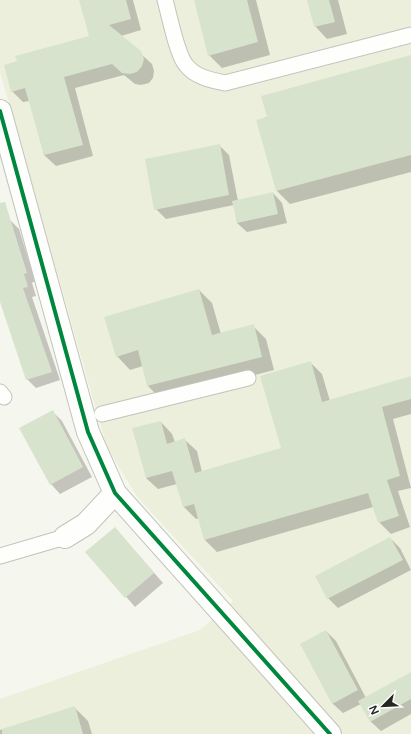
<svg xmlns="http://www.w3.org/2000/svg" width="411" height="734" viewBox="0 0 411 734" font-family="'Varela Round',sans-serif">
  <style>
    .built { fill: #edefdd }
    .shadow { fill: #0003 }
    .building { fill: #d8e3ce }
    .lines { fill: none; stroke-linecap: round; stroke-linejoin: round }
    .service-casing { stroke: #c2c3bc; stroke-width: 17 }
    .minor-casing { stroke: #c2c3bc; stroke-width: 24 }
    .service { stroke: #fefefc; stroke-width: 15 }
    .minor { stroke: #fefefc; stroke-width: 22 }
    .cycleway-casing { stroke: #fff; stroke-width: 6 }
    .cycleway { stroke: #00873e; stroke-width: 4 }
  </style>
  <rect width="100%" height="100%" fill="#f5f6ed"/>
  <path class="built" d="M0,0H411V734H0V699L200,630L233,601L138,498L107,448L0,72Z"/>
  <path class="shadow" d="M80,0H133L141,30L121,36L152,64L154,71L153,78L149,83L141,85L135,84L124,75L75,88L93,156L56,166L44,155L30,101L23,102L12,91L90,36Z
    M195,0H256L270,55L222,68L209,55Z
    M308,0H338L347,34L327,39L315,26Z
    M411,56V172L290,204L277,191L257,121Z
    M219,145L229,155L238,201L273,193L282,203L287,223L247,232L237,223L234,205L166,219L156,209Z
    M10,220L19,229L35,281L32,283L36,296L32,297L60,380L36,388L27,379L0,299V223Z
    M199,290L212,303L221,334L253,326L266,339L274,370L161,399L148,386L143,366L130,370L117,356Z
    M310,362L322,374L330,401L411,377V414L393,419L411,488L398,491L410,527L391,534L379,522L373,507L217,552L205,540L199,518L196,519L184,507L177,484L158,489L146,478L161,422L172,434L175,442L185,440L197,451L202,472L283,449Z
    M53,412L62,421L92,477L60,494L51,484Z
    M115,528L163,583L135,607L87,552Z
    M390,538L400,548L411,570L338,608L328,598L317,577Z
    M326,631L336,641L366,698L411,681V714L381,731L371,722L361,704L343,713L333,704L301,644Z
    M75,708L88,721L92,734H0V730Z"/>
  <path class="building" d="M79,0H126L131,19L109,25L141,51L144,59L142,66L137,72L130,74L122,73L112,64L64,77L83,145L44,155L25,88L11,92L4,65L17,61L15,56L89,36Z
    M194,0H247L258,42L208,56Z
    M307,0H329L335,22L314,27Z
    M411,55V155L276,191L256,120L267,117L261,96Z
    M220,144L229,195L154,210L145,159Z
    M273,192L278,214L237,223L232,201Z
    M5,202L27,273L24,274L28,287L23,288L52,372L26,380L0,302V203Z
    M199,289L212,335L254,324L262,357L147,386L138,350L116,357L104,317Z
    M311,361L322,402L411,376V399L382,407L400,476L387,480L399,516L378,523L368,493L204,540L194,504L183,507L172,471L146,478L132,428L161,421L167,444L185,438L195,473L281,448L260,376Z
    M53,410L83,467L50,485L19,428Z
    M115,527L154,573L125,598L85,552Z
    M390,537L403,560L327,599L315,576Z
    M326,630L358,690L332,704L300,644Z
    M411,672V699L370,722L358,701Z
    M75,706L83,734H2V729Z"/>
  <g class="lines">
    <g class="service-casing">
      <path id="service" d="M165,0C169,14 177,55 186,65C195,77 211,80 225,83L411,35
        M0,392L4,397
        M102,414L248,378
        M0,556L65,537"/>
    </g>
    <g class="minor-casing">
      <path id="minor" d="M0,111L88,432L115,493L330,734
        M65,537L86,524L115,493"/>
    </g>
    <use href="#service" class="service"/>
    <use href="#minor" class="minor"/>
    <g class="cycleway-casing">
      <path id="cycleway" d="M0,111L88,432L115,493L330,734"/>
    </g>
    <use href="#cycleway" class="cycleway"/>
  </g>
  <g transform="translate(383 706) rotate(246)" stroke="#ffffff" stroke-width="3" paint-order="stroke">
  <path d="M0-3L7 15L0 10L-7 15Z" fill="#262720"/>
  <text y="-6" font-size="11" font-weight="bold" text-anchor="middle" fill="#262720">N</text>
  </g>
</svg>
